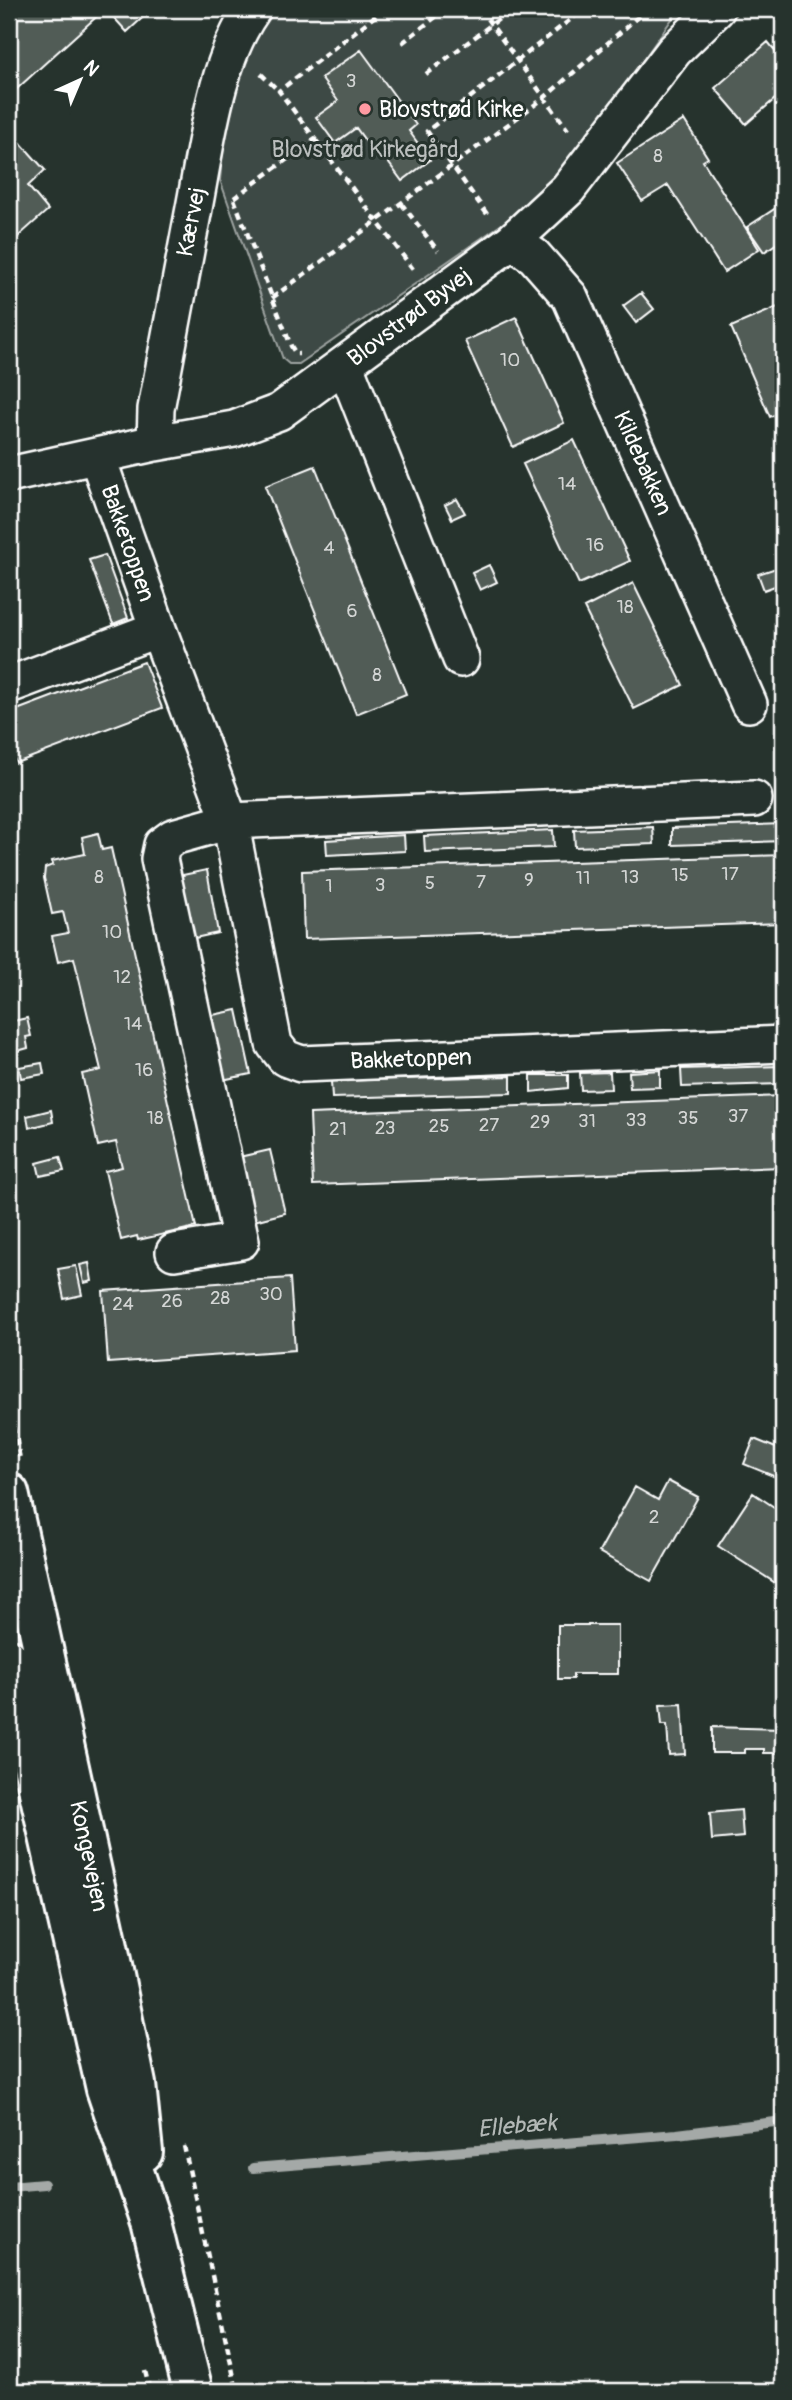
<svg xmlns="http://www.w3.org/2000/svg" width="792" height="2400" viewBox="0 0 792 2400" font-family="Pangolin,sans-serif">
  <style>
    .green { fill: #3e4944; stroke: #9ea4a2; stroke-width: 2 }
    .lines { fill: none; stroke-linecap: round; stroke-linejoin: round }
    .stream { stroke: #a4a9a7; stroke-width: 10 }
    .building { fill: #515c57; stroke: #fff; stroke-width: 2 }
    .street-casing { stroke: #fff; stroke-width: 40 }
    .secondary-casing { stroke: #fff; stroke-width: 44 }
    .path { stroke: #fff; stroke-width: 4.5; stroke-dasharray: 7 5; stroke-linecap: butt }
    .street { stroke: #26332d; stroke-width: 35 }
    .secondary { stroke: #26332d; stroke-width: 38 }
    .poi-dot { fill: #ff9aa2; stroke: #26332d; stroke-width: 2.5 }
    .labels { text-anchor: middle; dominant-baseline: central; stroke-width: 6; stroke-linejoin: round; paint-order: stroke }
    .number-label { font-size: 19px; fill: #d4d6d5 }
    .poi-label { font-size: 23px; fill: #fff; stroke: #26332d; text-anchor: start }
    .park-label { font-size: 23px; fill: #bbbfbe; stroke: #26332d }
    .street-label { font-size: 23px; fill: #fff; stroke: #26332d }
    .water-label { font-size: 24px; font-style: italic; fill: #b3b8b6; stroke: #26332d }
  </style>
  <rect width="100%" height="100%" fill="#26332d"/>
  <filter id="ink" filterUnits="userSpaceOnUse"><feTurbulence type="fractalNoise" baseFrequency=".0143" numOctaves="2"/><feDisplacementMap in="SourceGraphic" scale="14" xChannelSelector="R" yChannelSelector="G"/><feConvolveMatrix kernelMatrix="1 2 1 2 8 2 1 2 1" color-interpolation-filters="sRGB"/></filter>
  <g filter="url(#ink)">
    <path class="green" d="M266,9H679L579,151L515,215L299,364H289L283,359L220,180L226,118L258,16Z"/>
    <g class="lines">
      <path class="stream" d="M253,2168L677,2134L783,2121
        M9,2187L44,2184"/>
    </g>
    <path class="building" d="M15,9H105L9,96V14Z
      M106,9H152L127,32Z
      M768,42L783,60V92L746,124L715,88Z
      M361,50L416,125L409,131L430,160L402,181L382,154L377,157L356,128L335,143L316,117L338,101L321,78Z
      M684,120L708,158L703,161L759,249L724,272L668,185L642,201L617,163Z
      M9,130L45,170L28,186L48,210L11,243L9,241Z
      M779,206L783,212V239L764,252L747,227Z
      M641,293L654,309L636,323L623,306Z
      M780,306L783,314V411L770,417L731,327Z
      M516,317L564,423L513,447L465,341Z
      M574,440L630,561L579,584L523,464Z
      M315,466L406,694L356,714L265,486Z
      M457,499L465,513L452,519L445,505Z
      M105,555L128,618L113,624L89,560Z
      M489,565L497,582L480,590L472,573Z
      M779,567L783,583L764,590L758,574Z
      M633,583L683,685L634,709L584,608Z
      M144,662L162,708L16,763L9,746V713Z
      M783,824V841L672,845V828Z
      M653,827L654,844L575,847L574,830Z
      M553,830L554,847L425,852L424,836Z
      M98,833L102,850L111,848L196,1227L138,1240L137,1236L121,1240L105,1171L122,1167L116,1142L98,1146L82,1074L101,1070L74,958L58,962L52,936L68,933L63,912L52,914L44,878L45,868L53,865L52,861L85,854L82,837Z
      M404,835L405,851L327,855L326,840Z
      M783,855V923L304,939L302,871Z
      M207,870L218,933L190,939L178,876Z
      M237,1010L251,1074L222,1080L208,1016Z
      M27,1018L31,1036L26,1037L28,1048L14,1052L9,1022Z
      M42,1063L44,1074L21,1078L19,1067Z
      M783,1066V1084L682,1087L681,1069Z
      M660,1070V1087L630,1088L629,1072Z
      M610,1072L611,1089L581,1090L580,1073Z
      M531,1075H568V1088L531,1092Z
      M511,1076V1093L332,1098L331,1081Z
      M783,1096V1167L313,1185L310,1114Z
      M51,1110L53,1122L29,1128L27,1116Z
      M270,1150L285,1213L254,1221L239,1157Z
      M60,1157L64,1171L40,1176L37,1163Z
      M89,1263L92,1281L84,1283L80,1265Z
      M76,1266L82,1295L64,1299L58,1269Z
      M290,1278L295,1350L108,1363L103,1291Z
      M754,1439L783,1451V1480L744,1464Z
      M668,1481L698,1497L651,1581L599,1552L635,1487L658,1500Z
      M753,1493L783,1513V1588L718,1546Z
      M558,1625H618V1674H573V1679H558Z
      M682,1704L685,1754L669,1755L667,1725H662L660,1705Z
      M712,1727L782,1729V1753H764V1749H745V1753H712Z
      M741,1810L743,1837L712,1840L710,1813Z"/>
    <g class="lines">
      <g class="street-casing">
        <path id="street" d="M512,241L534,256L570,297L749,704
          M345,365L461,659
          M155,443L156,409C169,340 182,271 195,203C207,140 216,61 253,9
          M97,456L158,629L230,821L274,1044L285,1058L301,1064L783,1044
          M9,475L155,443L234,429L279,412L512,241L568,189L674,51L717,9
          M9,685L158,629
          M174,1252L241,1241L159,859L162,845L173,837L230,821L754,799"/>
      </g>
      <g class="secondary-casing">
        <path id="secondary" d="M9,1493L106,1936L136,2084L143,2152
          M9,1659L106,2089L151,2222L193,2391"/>
      </g>
      <path class="path" d="M480,9L568,130
        M402,43L446,9
        M261,74L279,91
        M426,74L512,9
        M315,139L413,269
        M234,198L315,139L279,91L384,9
        M234,199L291,346L296,354H299
        M401,203L438,251
        M487,214L427,131L584,9
        M272,298L544,98L639,16
        M9,1403L20,1459
        M184,2146L237,2391
        M145,2371L150,2391"/>
      <use href="#street" class="street"/>
      <use href="#secondary" class="secondary"/>
    </g>
  </g>
  <circle class="poi-dot" cx="365" cy="109" r="7"/>
  <g class="labels">
    <g class="number-label">
      <text x="351" y="81">3</text>
      <text x="658" y="156">8</text>
      <text x="510" y="360">10</text>
      <text x="567" y="484">14</text>
      <text x="595" y="545">16</text>
      <text x="329" y="548">4</text>
      <text x="625" y="607">18</text>
      <text x="352" y="611">6</text>
      <text x="377" y="675">8</text>
      <text x="730" y="874">17</text>
      <text x="680" y="875">15</text>
      <text x="99" y="877">8</text>
      <text x="630" y="877">13</text>
      <text x="583" y="878">11</text>
      <text x="529" y="880">9</text>
      <text x="481" y="882">7</text>
      <text x="430" y="883">5</text>
      <text x="380" y="885">3</text>
      <text x="329" y="886">1</text>
      <text x="112" y="932">10</text>
      <text x="122" y="977">12</text>
      <text x="133" y="1024">14</text>
      <text x="144" y="1070">16</text>
      <text x="738" y="1116">37</text>
      <text x="155" y="1118">18</text>
      <text x="688" y="1118">35</text>
      <text x="636" y="1120">33</text>
      <text x="587" y="1121">31</text>
      <text x="540" y="1122">29</text>
      <text x="489" y="1125">27</text>
      <text x="439" y="1126">25</text>
      <text x="385" y="1128">23</text>
      <text x="338" y="1129">21</text>
      <text x="271" y="1294">30</text>
      <text x="220" y="1298">28</text>
      <text x="172" y="1301">26</text>
      <text x="123" y="1304">24</text>
      <text x="654" y="1517">2</text>
    </g>
    <g class="poi-label">
      <text x="379" y="109">Blovstrød Kirke</text>
    </g>
    <g class="park-label">
      <text x="365" y="149">Blovstrød Kirkegård</text>
    </g>
    <g class="street-label">
      <text transform="translate(191 222) rotate(-79)">Kærvej</text>
      <text transform="translate(409 317) rotate(-37)">Blovstrød Byvej</text>
      <text transform="translate(643 463) rotate(66)">Kildebakken</text>
      <text transform="translate(128 543) rotate(71)">Bakketoppen</text>
      <text transform="translate(411 1059) rotate(-2)">Bakketoppen</text>
      <text transform="translate(89 1856) rotate(78)">Kongevejen</text>
    </g>
    <g class="water-label">
      <text transform="translate(517 2126) rotate(-5)">Ellebæk</text>
    </g>
  </g>
  <rect width="792" height="2400" fill="none" stroke="#26332d" stroke-width="35"/>
  <rect x="18" y="18" width="757" height="2365" fill="none" stroke="#fff" stroke-width="2.5" filter="url(#ink)"/>
  <g transform="translate(80 80) rotate(44)" stroke="#26332d" stroke-width="5" paint-order="stroke">
  <path d="M0-5L12 26L0 18L-12 26Z" fill="#ffffff"/>
  <text y="-10" font-size="19" font-weight="bold" text-anchor="middle" fill="#ffffff">N</text>
  </g>
</svg>
